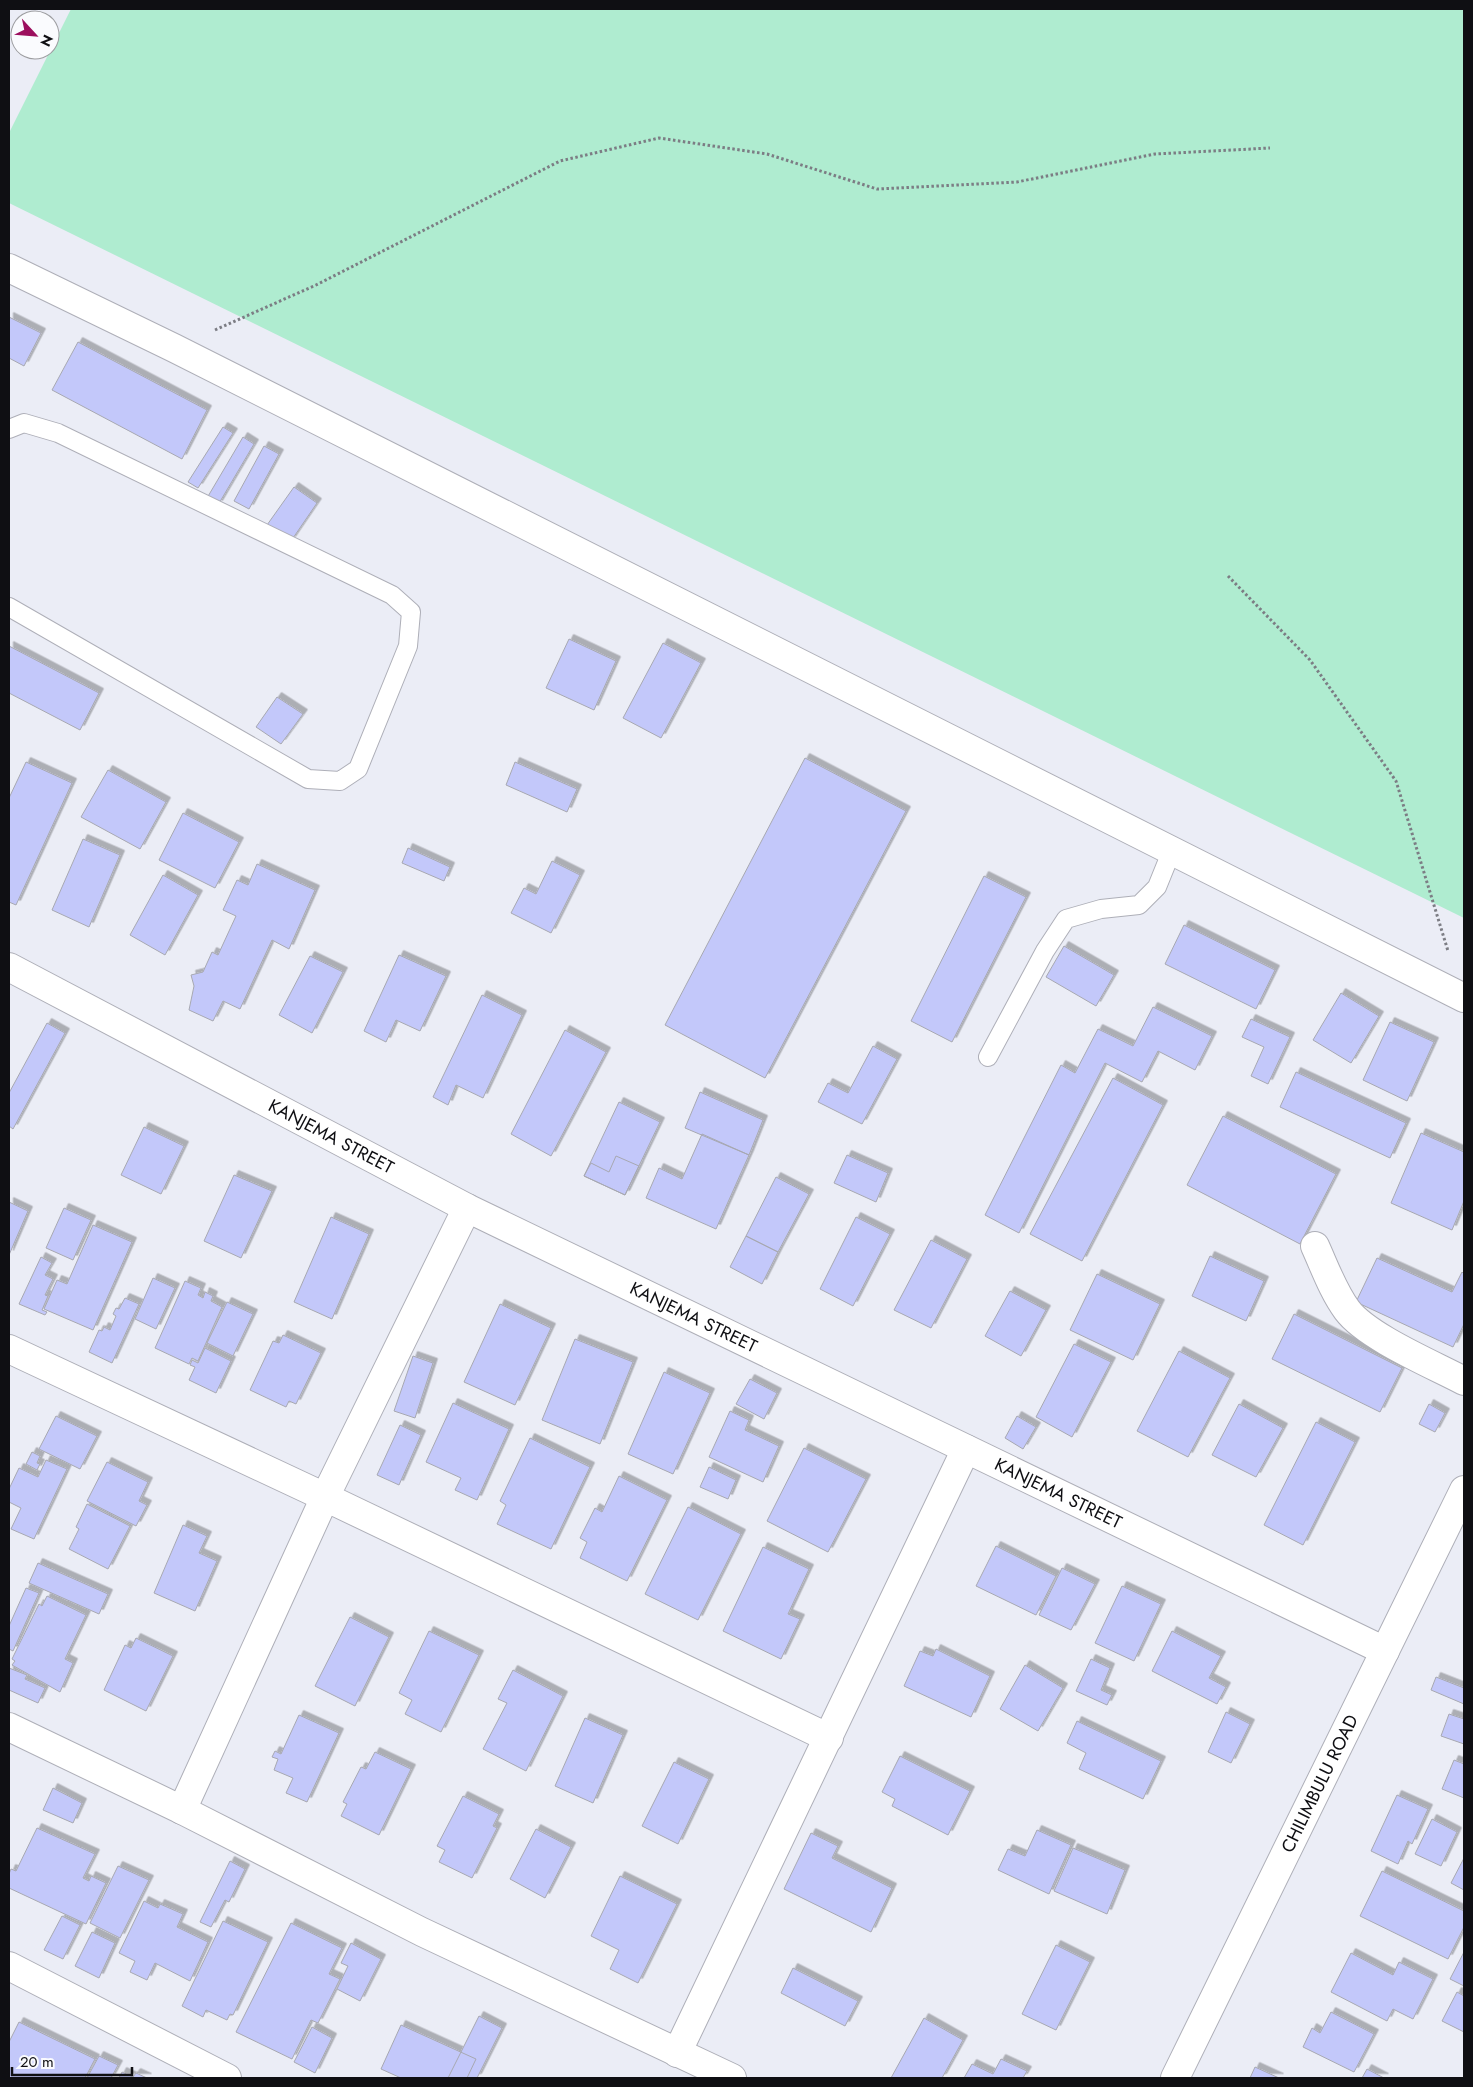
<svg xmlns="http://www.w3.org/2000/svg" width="1473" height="2087" viewBox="0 0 1473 2087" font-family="Jost,sans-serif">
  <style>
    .green { fill: #afecd0 }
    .building { fill: #c3c8fa; stroke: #a7a8b1; filter: url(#shadow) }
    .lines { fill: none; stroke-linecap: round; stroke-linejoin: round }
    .service-casing { stroke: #aeafb8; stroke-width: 20 }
    .minor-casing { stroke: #aeafb8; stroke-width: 30 }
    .secondary-casing { stroke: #aeafb8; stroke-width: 30 }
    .path { stroke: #7c7d84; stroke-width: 3; stroke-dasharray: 2.5 2.5; stroke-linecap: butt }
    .service { stroke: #fff; stroke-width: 18 }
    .minor { stroke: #fff; stroke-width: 28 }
    .secondary { stroke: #fff; stroke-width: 28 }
    .labels { text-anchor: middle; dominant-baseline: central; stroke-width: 4; stroke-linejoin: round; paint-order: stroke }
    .street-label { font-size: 18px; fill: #0f0f13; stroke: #fafbfe }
  </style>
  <defs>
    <filter id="shadow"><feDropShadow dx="4.5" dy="-4.5" stdDeviation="0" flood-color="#0004"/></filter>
  </defs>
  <rect width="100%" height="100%" fill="#ebedf6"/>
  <path class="green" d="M71,9H1464V918L9,203V133Z"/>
  <path class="building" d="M9,317L41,333L24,366L9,358Z
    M78,342L207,410L182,459L52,390Z
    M223,427L233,433L198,488L188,482Z
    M243,437L254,444L218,505L207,498Z
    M264,446L279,454L249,509L234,501Z
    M294,487L317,503L291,541L267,525Z
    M569,639L616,661L594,710L546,688Z
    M663,643L701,663L661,738L623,718Z
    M9,646L99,693L80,730L9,693Z
    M277,697L303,714L281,744L256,727Z
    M805,758L906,811L765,1078L665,1025Z
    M26,762L72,783L16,905L9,902V798Z
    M515,762L577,789L567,812L506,785Z
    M108,770L166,802L140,849L81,817Z
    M183,813L239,842L215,888L159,860Z
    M83,839L120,855L89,927L52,910Z
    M408,848L450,867L444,881L402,863Z
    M552,861L580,875L551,933L511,913L524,888L536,894Z
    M257,864L315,890L289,949L272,940L240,1009L223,1001L213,1021L189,1010L194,986L191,975L203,972L212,952L218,955L236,916L223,910L237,880L248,885Z
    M163,875L198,895L165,955L130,935Z
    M984,876L1026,897L952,1042L911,1021Z
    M1184,925L1275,970L1256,1009L1165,964Z
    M1064,946L1114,975L1096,1006L1046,977Z
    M399,955L446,976L420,1031L396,1020L386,1042L364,1031Z
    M310,956L343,972L312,1033L279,1015Z
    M1341,993L1379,1016L1351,1063L1313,1040Z
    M482,995L522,1015L483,1098L456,1085L448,1105L433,1097Z
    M1153,1007L1212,1036L1195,1070L1158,1051L1142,1082L1105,1063L1019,1233L985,1215L1061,1065L1075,1073L1098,1029L1133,1046Z
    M1251,1019L1290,1037L1268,1084L1251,1076L1264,1047L1242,1037Z
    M1390,1022L1434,1042L1407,1101L1363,1080Z
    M47,1023L65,1033L13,1129L9,1126V1093Z
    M565,1030L606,1052L551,1156L511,1134Z
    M873,1046L897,1059L862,1124L818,1102L828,1083L848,1093Z
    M1296,1072L1406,1123L1390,1158L1280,1107Z
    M1113,1078L1163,1105L1082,1261L1030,1234Z
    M700,1092L763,1120L749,1155L685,1128Z
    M619,1102L660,1122L625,1195L584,1176Z
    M1223,1116L1336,1174L1300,1244L1187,1185Z
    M144,1127L184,1146L161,1194L121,1175Z
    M1421,1133L1464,1152V1201L1452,1230L1391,1203Z
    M702,1134L749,1155L716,1229L646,1198L659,1168L682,1179Z
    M847,1155L888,1173L876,1202L834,1183Z
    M616,1156L639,1166L625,1195L584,1176L591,1163L609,1172Z
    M234,1175L272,1191L241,1258L204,1241Z
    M776,1177L809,1194L778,1252L746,1236Z
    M9,1202L28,1211L9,1255Z
    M64,1208L91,1220L73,1260L46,1248Z
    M331,1217L369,1234L332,1319L294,1302Z
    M856,1217L890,1234L853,1306L820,1289Z
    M93,1225L132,1242L93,1330L44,1309L57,1280L67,1284Z
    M746,1236L778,1252L762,1284L730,1267Z
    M931,1240L967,1259L931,1328L894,1310Z
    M1210,1256L1264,1281L1246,1321L1192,1296Z
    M41,1257L52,1263L45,1275L53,1279L45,1295L48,1296L42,1310L47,1312L45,1315L19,1304Z
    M1377,1258L1452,1292L1462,1272L1464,1274V1324L1453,1347L1356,1302Z
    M1097,1274L1160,1304L1133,1360L1070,1330Z
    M153,1278L175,1288L156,1329L135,1319Z
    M185,1281L201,1288L198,1295L203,1298L205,1292L213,1296L211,1301L222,1307L198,1361L192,1358L189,1364L155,1348Z
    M1010,1291L1046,1310L1021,1356L985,1336Z
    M125,1298L139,1304L112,1363L89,1352L99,1330L102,1331L104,1327L110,1330L116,1316L113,1314L116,1308L119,1309Z
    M227,1302L253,1314L233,1356L207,1343Z
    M500,1304L551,1328L515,1405L464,1382Z
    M1294,1314L1402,1368L1380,1412L1272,1359Z
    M283,1335L321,1353L296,1404L289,1401L286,1407L250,1390L273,1341L279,1343Z
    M575,1339L633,1362L600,1444L542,1420Z
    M1074,1344L1111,1362L1072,1437L1036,1417Z
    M205,1348L231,1361L216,1393L189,1380L195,1367L190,1365L192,1360L198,1363Z
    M1179,1351L1230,1378L1188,1457L1137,1431Z
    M413,1356L433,1363L415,1418L394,1411Z
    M664,1372L710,1393L673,1474L628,1454Z
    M750,1379L777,1393L764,1419L736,1404Z
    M453,1403L509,1429L477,1500L455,1490L461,1478L426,1462Z
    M1239,1404L1283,1428L1256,1477L1212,1455Z
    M1429,1404L1445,1413L1435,1432L1419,1424Z
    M730,1411L749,1420L745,1430L779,1446L763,1482L709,1457Z
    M56,1416L97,1436L80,1469L39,1449Z
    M1017,1416L1036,1427L1023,1449L1005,1438Z
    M1316,1422L1355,1442L1303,1545L1264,1525Z
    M400,1425L421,1435L399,1485L377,1475Z
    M530,1438L590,1467L551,1549L497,1524L506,1505L500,1501Z
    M804,1448L866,1479L828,1552L767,1521Z
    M32,1452L40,1456L37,1463L40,1464L37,1470L26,1464Z
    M46,1460L67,1469L34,1539L11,1529L21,1508L9,1502V1489L19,1468L38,1477Z
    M107,1462L148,1482L139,1501L147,1505L136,1526L87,1501Z
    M709,1467L736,1480L728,1499L700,1487Z
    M619,1476L667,1500L627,1581L580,1558L587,1542L580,1538L595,1508L602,1512Z
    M87,1504L130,1526L108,1569L69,1549L79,1529L76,1527Z
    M688,1507L741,1534L698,1620L645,1594Z
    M183,1525L207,1536L199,1553L217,1561L195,1611L154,1593Z
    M996,1546L1056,1576L1036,1615L976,1586Z
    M763,1547L809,1569L788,1614L800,1619L781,1659L723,1631Z
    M38,1563L108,1594L99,1614L29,1583Z
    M1062,1568L1095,1584L1071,1630L1039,1615Z
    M1122,1586L1161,1604L1134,1661L1095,1643Z
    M26,1588L39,1593L13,1651L9,1649V1626Z
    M47,1596L86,1615L65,1659L73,1663L60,1692L12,1665L15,1661L12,1659L39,1604L42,1606Z
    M350,1617L389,1637L355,1706L315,1686Z
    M429,1631L479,1655L441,1732L405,1714L412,1700L399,1693Z
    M1172,1631L1221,1656L1209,1678L1226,1687L1217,1704L1152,1671Z
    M136,1638L173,1656L146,1711L104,1690L125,1645L131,1648Z
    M936,1649L990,1676L971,1717L904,1686L920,1651L933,1656Z
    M1091,1659L1110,1668L1101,1690L1112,1695L1107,1705L1076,1691Z
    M1025,1665L1063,1688L1038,1731L1000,1709Z
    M9,1668L27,1675L25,1679L45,1688L38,1703L9,1690Z
    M513,1670L563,1696L526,1771L483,1749L507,1703L498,1699Z
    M1436,1677L1464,1688V1704L1431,1690Z
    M1226,1712L1250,1724L1231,1763L1208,1752Z
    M1449,1714L1464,1719V1744L1441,1736Z
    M299,1715L339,1733L307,1802L286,1793L293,1778L274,1770L278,1759L272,1757L275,1751L281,1754Z
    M585,1718L623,1735L593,1803L555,1786Z
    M1077,1721L1161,1761L1143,1799L1079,1769L1086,1753L1067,1743Z
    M375,1752L411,1769L379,1835L341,1816L347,1804L343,1802L361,1767L366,1769Z
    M900,1756L970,1791L948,1835L892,1806L895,1799L882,1792Z
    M1454,1760L1464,1764V1798L1442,1789Z
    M674,1762L709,1779L678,1844L642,1826Z
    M53,1788L82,1803L73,1823L43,1810Z
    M1397,1795L1428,1809L1412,1844L1408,1841L1398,1864L1371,1851Z
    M463,1796L499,1814L493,1826L497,1828L472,1878L439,1862L445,1850L437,1846Z
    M1432,1819L1457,1832L1441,1866L1415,1854Z
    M37,1828L95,1854L83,1878L89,1881L91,1876L106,1883L86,1924L9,1888V1874L11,1869L16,1871Z
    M536,1829L571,1847L545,1898L510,1879Z
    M1037,1830L1071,1845L1049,1894L998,1870L1008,1849L1025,1856Z
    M811,1833L838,1846L832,1858L892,1888L871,1932L784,1889Z
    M1073,1848L1125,1870L1107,1914L1054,1891Z
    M1464,1858V1890L1451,1883Z
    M230,1861L245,1869L229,1902L225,1900L211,1927L200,1922Z
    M118,1866L149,1880L120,1938L90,1923Z
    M1382,1871L1464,1911V1927L1448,1959L1360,1916Z
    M620,1876L677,1904L638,1983L610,1969L619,1950L591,1936Z
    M144,1901L158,1908L160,1904L183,1914L177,1927L208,1942L190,1981L155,1963L147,1980L130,1972L135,1961L119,1953Z
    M62,1916L80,1925L63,1959L44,1950Z
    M223,1921L268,1942L233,2015L230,2014L227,2020L206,2010L203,2017L182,2006Z
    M291,1923L342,1948L329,1974L340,1979L318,2023L311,2020L292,2059L236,2032Z
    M92,1932L115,1943L99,1978L75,1966Z
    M351,1943L381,1959L360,2001L337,1989L348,1966L341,1963Z
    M1056,1945L1090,1962L1056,2030L1022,2014Z
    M1464,1952V1986L1450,1979Z
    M1351,1953L1393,1975L1399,1962L1433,1979L1413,2019L1393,2009L1387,2021L1331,1992Z
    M793,1968L858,2001L845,2026L781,1993Z
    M1457,1992L1464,1996V2032L1442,2021Z
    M1331,2012L1374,2034L1354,2072L1303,2047L1312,2028L1320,2033Z
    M479,2016L502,2028L477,2078H448Z
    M924,2018L963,2040L942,2078H891Z
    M19,2022L95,2059L85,2078H9V2042Z
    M401,2025L476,2059L467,2078H401L381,2069Z
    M312,2027L332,2038L315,2073L294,2062Z
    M99,2056L118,2065L111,2078H87Z
    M1001,2059L1027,2071L1023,2078H964L972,2064L993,2074Z
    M1255,2067L1279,2078H1250Z
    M1367,2069L1384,2078H1362Z
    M122,2072L133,2077L136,2073L147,2078H119Z"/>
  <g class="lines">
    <g class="service-casing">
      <path id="service" d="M9,429L24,423L58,433L392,595L411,612L408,646L358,769L340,781L308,779L9,607
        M988,1057L1045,951L1066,919L1101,909L1139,905L1157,887L1172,850"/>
    </g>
    <g class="minor-casing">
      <g id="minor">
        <path d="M9,268L174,348L1464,998"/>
        <path id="s1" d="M9,967L467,1208L1385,1651"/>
        <path d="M1315,1246C1325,1268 1333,1291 1347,1310C1367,1337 1434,1365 1464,1381"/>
        <path d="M9,1349L325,1497L829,1738"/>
        <path d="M9,1727L182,1810L422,1932L732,2078"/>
        <path d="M182,1810L325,1497L467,1208"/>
        <path d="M9,1966L227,2078"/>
        <path d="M677,2053L966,1449"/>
      </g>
    </g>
    <g class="secondary-casing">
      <g id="secondary">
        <path id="s2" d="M1175,2078L1464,1490"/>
      </g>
    </g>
    <path class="path" d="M215,330L316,285L560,161L659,138L767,154L877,189L1017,182L1155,154L1270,148
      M1228,576L1310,660L1396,781L1448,951"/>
    <use href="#service" class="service"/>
    <use href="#minor" class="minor"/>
    <use href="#secondary" class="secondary"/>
  </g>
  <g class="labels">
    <g class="street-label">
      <text stroke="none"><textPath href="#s1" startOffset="364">KANJEMA STREET</textPath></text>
      <text stroke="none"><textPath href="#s1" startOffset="769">KANJEMA STREET</textPath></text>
      <text stroke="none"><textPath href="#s1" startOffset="1174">KANJEMA STREET</textPath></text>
      <text stroke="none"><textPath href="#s2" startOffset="328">CHILIMBULU ROAD</textPath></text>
    </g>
  </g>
  <rect width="1473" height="2087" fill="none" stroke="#0f0f13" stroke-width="20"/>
  <g transform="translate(35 35) rotate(116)"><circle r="24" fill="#fafbfe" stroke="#9c9da0"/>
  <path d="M0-4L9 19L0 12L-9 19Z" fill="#9c0f5e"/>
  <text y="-8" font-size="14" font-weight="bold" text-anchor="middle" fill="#0f0f13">N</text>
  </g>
  <path d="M12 2067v8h120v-8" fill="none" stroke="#0f0f13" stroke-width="2.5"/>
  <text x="20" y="2067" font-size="15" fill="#0f0f13" stroke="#fafbfe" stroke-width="4" paint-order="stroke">20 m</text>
</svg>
